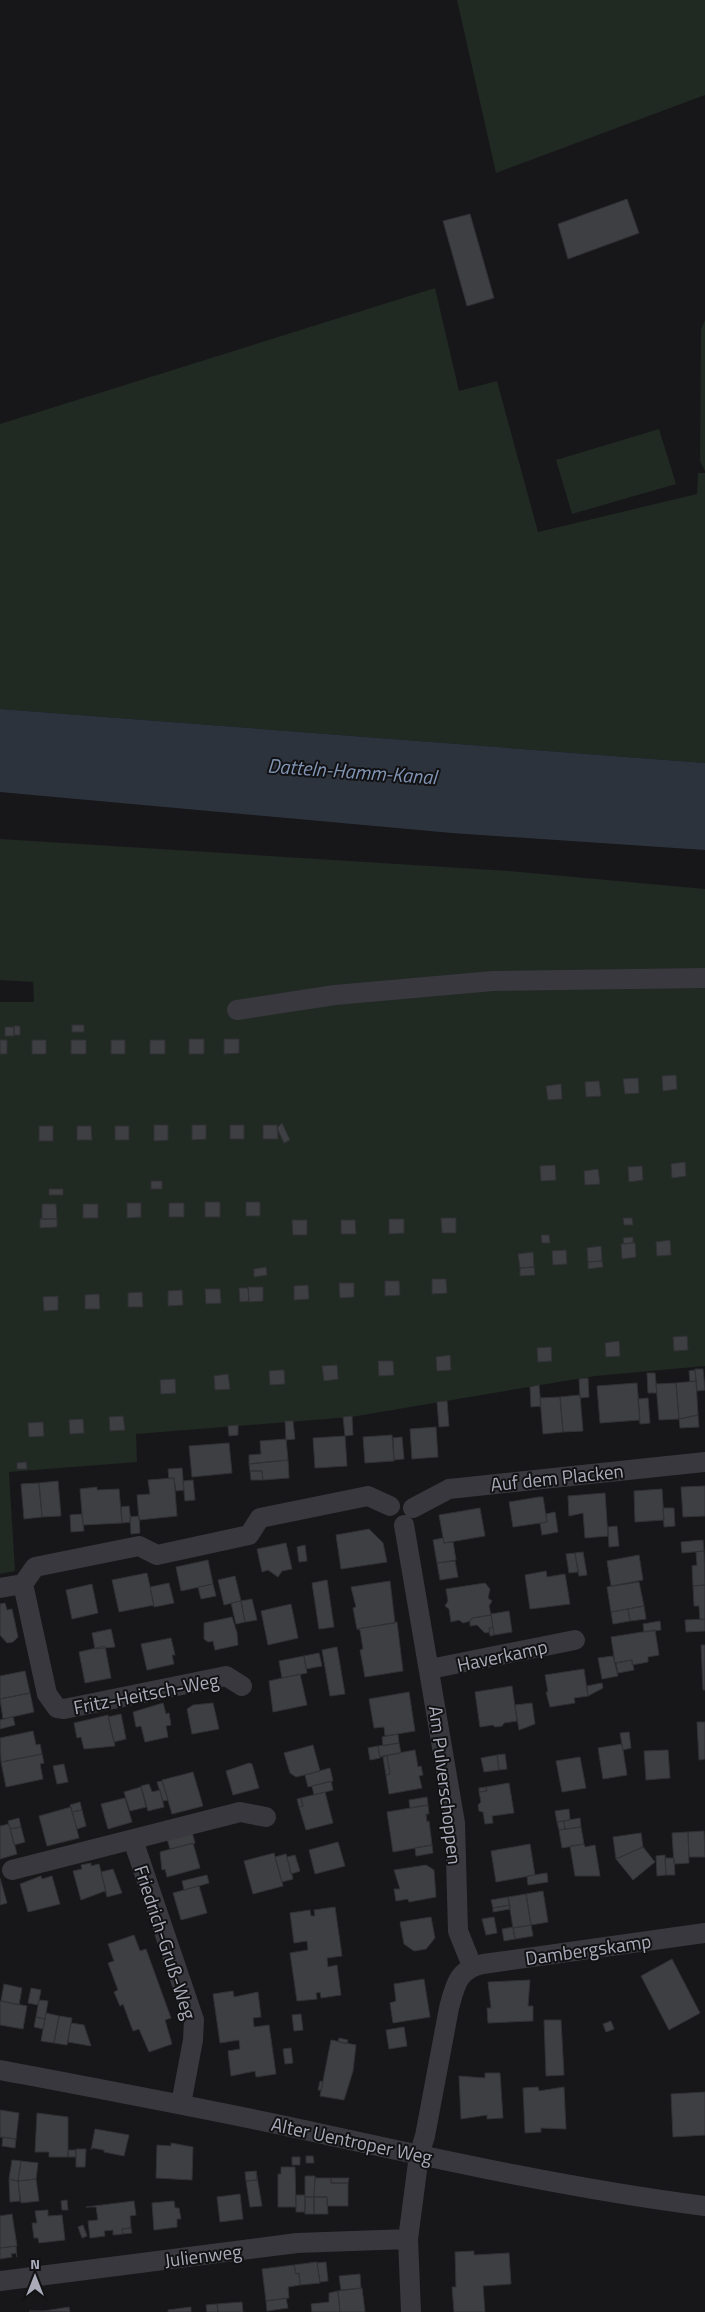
<svg xmlns="http://www.w3.org/2000/svg" width="705" height="2312" viewBox="0 0 705 2312" font-family="'Titillium Web',sans-serif">
  <style>
    .green { fill: #212923 }
    .water { fill: #2d333d }
    .building { fill: #3e3f43; stroke: #313135 }
    .lines { fill: none; stroke-linecap: round; stroke-linejoin: round }
    .minor { stroke: #38383e; stroke-width: 20 }
    .labels { text-anchor: middle; dominant-baseline: central; stroke-width: 4; stroke-linejoin: round; paint-order: stroke }
    .street-label { font-size: 19px; fill: #a9abb8; stroke: #121214 }
    .water-label { font-size: 20px; font-style: italic; fill: #8094b3; stroke: #121214 }
  </style>
  <rect width="100%" height="100%" fill="#171719"/>
  <path class="green" d="M457,0H705V95L496,173Z
    M435,288L459,391L497,381L538,532L697,494L698,473H705V763L0,709V424Z
    M705,320V471L700,461L701,329Z
    M659,429L676,484L572,514L556,460Z
    M0,839L509,871L705,889V1366L595,1376L351,1417L136,1434L137,1462L9,1472L15,1571L0,1574V1002H34L33,982L0,980Z"/>
  <path class="water" d="M0,709L705,763V850L452,833L0,792Z"/>
  <path class="building" d="M627,199L639,233L568,259L558,224Z
    M470,214L494,298L467,306L443,221Z
    M72,1025H84V1032H72Z
    M14,1026H20V1035H14Z
    M5,1027H14V1036H5Z
    M189,1039H204V1054H189Z
    M224,1039H239V1053L224,1054Z
    M0,1040H7V1054H0Z
    M32,1040H46V1054H32Z
    M71,1040H86V1054H71Z
    M111,1040H125V1054H111Z
    M150,1040H165V1054H150Z
    M676,1075L677,1089L663,1091L662,1076Z
    M638,1078L639,1093L625,1094L623,1079Z
    M599,1081L601,1096L586,1097L585,1082Z
    M561,1084L562,1099L548,1100L546,1086Z
    M282,1123L290,1140L284,1143L277,1128Z
    M154,1125H168V1140L154,1141Z
    M192,1125H206V1139L192,1140Z
    M230,1125H244V1139H230Z
    M263,1125H277L278,1139H263Z
    M39,1126H53V1141H39Z
    M77,1126H91L92,1140H77Z
    M115,1126H129V1140H115Z
    M685,1162L686,1176L672,1178L671,1164Z
    M555,1165L556,1180L541,1181L540,1166Z
    M642,1166L643,1180L629,1182L628,1167Z
    M598,1169L600,1184L585,1185L584,1171Z
    M151,1181H162V1189H151Z
    M49,1189H63V1195H49Z
    M205,1202H220V1217H205Z
    M246,1202H260V1216H246Z
    M127,1203H141V1217L127,1218Z
    M169,1203H184V1217H169Z
    M42,1204H56L57,1219H42Z
    M83,1204H98V1218H83Z
    M441,1218H456V1233H442Z
    M623,1218H632L633,1225H624Z
    M40,1219H57V1227L40,1228Z
    M389,1219H404V1233L389,1234Z
    M292,1220H307V1235H293Z
    M341,1220H355L356,1234H341Z
    M541,1235H549L550,1243H542Z
    M633,1237V1243L624,1244L623,1238Z
    M670,1240L671,1255L657,1256L656,1242Z
    M635,1243L636,1257L622,1259L621,1244Z
    M601,1246L602,1261L588,1262L587,1248Z
    M566,1250L567,1264L553,1265L552,1251Z
    M533,1252L534,1267L520,1268L518,1254Z
    M602,1261L603,1267L588,1269V1262Z
    M266,1267L267,1275L254,1277V1269Z
    M534,1267L535,1275L520,1276V1268Z
    M432,1279H446L447,1293L432,1294Z
    M385,1281H399L400,1295L385,1296Z
    M339,1283H354V1297L340,1298Z
    M308,1285L309,1299L294,1300V1286Z
    M248,1287H263V1301L249,1302Z
    M239,1288H248L249,1301L240,1302Z
    M205,1289H220L221,1303L206,1304Z
    M182,1290L183,1305L168,1306V1291Z
    M142,1292L143,1307H128V1293Z
    M99,1294L100,1309H85V1295Z
    M58,1296V1310L44,1311L43,1297Z
    M687,1336L688,1350L674,1351L673,1337Z
    M619,1341L620,1356L606,1357L605,1343Z
    M551,1347L552,1361L538,1362L537,1348Z
    M450,1355L451,1370L437,1371L436,1357Z
    M378,1361H393L394,1375L379,1376Z
    M337,1365L338,1379L324,1381L322,1366Z
    M695,1369H703L705,1390L697,1391Z
    M280,1370H284L285,1384L270,1385L269,1371Z
    M695,1370L696,1381L690,1382L689,1371Z
    M647,1373H655L657,1393H648Z
    M228,1374L230,1389L215,1390L214,1376Z
    M588,1378L589,1397L580,1398L579,1379Z
    M175,1379L176,1393L161,1394L160,1380Z
    M696,1381L698,1415L679,1419L676,1383Z
    M637,1383L640,1420L600,1423L597,1386Z
    M676,1383L679,1419L659,1420L656,1384Z
    M539,1385L541,1406L531,1407L530,1387Z
    M580,1395L583,1431L563,1432L560,1397Z
    M560,1397L563,1432L543,1434L540,1398Z
    M648,1398L650,1423L640,1424L638,1399Z
    M447,1401L449,1426L439,1427L437,1402Z
    M698,1415L699,1427L680,1428L679,1419Z
    M123,1416L125,1430L110,1431L109,1417Z
    M352,1416L353,1435L345,1436L343,1417Z
    M83,1419L84,1433L70,1434L69,1420Z
    M285,1421H293L295,1439L286,1440Z
    M43,1422L44,1436L29,1437L28,1423Z
    M238,1425V1435L229,1436L228,1426Z
    M436,1427L438,1457L412,1459L410,1429Z
    M392,1435L394,1461L365,1463L363,1437Z
    M345,1436L347,1466L315,1468L313,1438Z
    M402,1437L404,1459L394,1460L393,1438Z
    M286,1439L288,1460L249,1464V1455L261,1454L260,1441Z
    M229,1443L232,1473L192,1477L189,1446Z
    M288,1460L289,1478L263,1480L262,1471H250L249,1464Z
    M26,1462L27,1469H17V1463Z
    M182,1468L184,1490L176,1491L174,1478L169,1479L168,1469Z
    M250,1471H262L263,1480H251Z
    M174,1478L177,1516L139,1520L137,1495L150,1494L148,1480Z
    M193,1480L195,1500L185,1501L183,1481Z
    M58,1481L61,1516L42,1517L39,1483Z
    M39,1483L42,1517L24,1519L21,1484Z
    M705,1486V1516L683,1517L681,1487Z
    M97,1487V1490L119,1489L122,1523L83,1525L80,1489Z
    M662,1489L664,1520L635,1522L634,1491Z
    M605,1493L608,1536L585,1538L583,1513L569,1516L568,1496Z
    M539,1497H543L547,1522L513,1527L509,1502Z
    M129,1506L131,1522L122,1523L121,1507Z
    M480,1508L485,1536L444,1543L439,1515Z
    M663,1508H674L675,1526L664,1527Z
    M555,1512L558,1532L542,1535L540,1523L547,1522L546,1514Z
    M82,1514L84,1531L71,1532L70,1515Z
    M139,1516L140,1533L131,1534L130,1517Z
    M617,1526L619,1546L609,1547L608,1527Z
    M369,1529L383,1543L387,1562L341,1569L336,1535Z
    M443,1538L444,1543L453,1542L456,1560L437,1563L433,1540Z
    M703,1540L704,1551L682,1553L681,1542Z
    M286,1543L292,1569L282,1571L278,1577L268,1570L262,1572L257,1549Z
    M305,1545L307,1561L299,1562L297,1547Z
    M704,1551L705,1585L693,1586L692,1566L697,1565L696,1552Z
    M583,1552L587,1575L579,1576L575,1553Z
    M575,1553L578,1572L569,1573L566,1554Z
    M639,1555L643,1580L611,1586L607,1561Z
    M208,1560L213,1584L181,1591L176,1567Z
    M455,1561L458,1577L440,1580L437,1563Z
    M546,1571L547,1577L565,1574L570,1604L530,1609L525,1575Z
    M147,1573L154,1605L119,1612L112,1580Z
    M235,1576L241,1601L224,1605L218,1580Z
    M327,1580L334,1627L319,1629L312,1583Z
    M390,1581L395,1623L357,1629L353,1608L356,1607L351,1587Z
    M639,1582L644,1606L611,1612L607,1587Z
    M169,1583L174,1603L154,1607L150,1587Z
    M485,1583L490,1589L488,1598L492,1601L489,1606L491,1615L472,1618L470,1621L463,1623L459,1620L451,1622L449,1609L445,1606L448,1601L446,1589Z
    M92,1584L98,1613L72,1619L66,1590Z
    M213,1584L216,1596L201,1599L198,1587Z
    M705,1585V1619L700,1620L699,1606H694L693,1586Z
    M252,1599L257,1620L245,1622L241,1601Z
    M241,1601L245,1622L236,1624L231,1603Z
    M5,1603L7,1610L12,1609L18,1637L13,1642L7,1643L0,1635V1604Z
    M291,1604L298,1638L268,1645L261,1611Z
    M644,1606L646,1619L630,1621L628,1609Z
    M628,1609L630,1621L613,1624L611,1612Z
    M509,1611L512,1632L494,1635L491,1614Z
    M491,1615L493,1627L489,1628L490,1632L485,1633L477,1625L470,1626V1621L472,1618Z
    M232,1617L237,1633L238,1645L215,1650L213,1641L208,1642L204,1639V1623Z
    M705,1619V1631L686,1632L685,1620Z
    M660,1621L661,1630L644,1632L643,1624Z
    M397,1622L403,1671L365,1677L360,1650L363,1649L360,1630L357,1629Z
    M493,1627L494,1635L490,1636L489,1628Z
    M111,1629L115,1647L95,1649L92,1633Z
    M655,1630L659,1655L648,1657V1662L632,1665V1660L615,1663L611,1637Z
    M171,1638L175,1655H172L174,1664L147,1670L141,1644Z
    M701,1645H705V1690H703Z
    M105,1646L111,1678L85,1683L79,1652Z
    M337,1647L345,1694L330,1696L322,1650Z
    M319,1653L322,1666L306,1669L304,1656Z
    M304,1656L307,1673L282,1678L279,1661Z
    M613,1656L618,1676L602,1679L598,1658Z
    M632,1660L634,1670L618,1673L616,1663Z
    M584,1669L588,1696L574,1698L575,1703L550,1707L546,1692H548L545,1675Z
    M25,1671L30,1693L0,1699V1676Z
    M300,1674L307,1705L273,1712L269,1681Z
    M602,1683L603,1688L588,1696L587,1686Z
    M512,1686L517,1721L504,1723L502,1726L495,1727L493,1725L480,1727L475,1692Z
    M409,1692L415,1731L385,1736L384,1727L374,1728L369,1699Z
    M30,1693L34,1712L3,1719L0,1699Z
    M163,1703L166,1714L169,1713L171,1725L166,1726L168,1737L145,1742L141,1726L136,1727L133,1712Z
    M213,1703L219,1729L192,1734L187,1709L193,1705Z
    M532,1703L535,1724L519,1730L515,1705Z
    M121,1714L126,1739L114,1742L108,1717Z
    M108,1715L115,1746L84,1749L81,1737L77,1738L74,1723Z
    M13,1717L15,1725L0,1729V1720Z
    M697,1722H705V1759L699,1760Z
    M33,1731L36,1745L40,1744L42,1754L1,1762L0,1738Z
    M629,1732L631,1748L623,1750L620,1733Z
    M398,1734L399,1743L383,1746L382,1737Z
    M399,1743L401,1753L380,1757L378,1746Z
    M622,1744L627,1775L603,1779L598,1748Z
    M313,1745L320,1771L296,1777L290,1773L284,1753Z
    M378,1746L380,1758L370,1760L368,1748Z
    M415,1750L418,1767L421,1766L423,1775L419,1776L422,1788L389,1794L386,1775L390,1774L387,1756H382Z
    M668,1750L670,1778L646,1780L644,1751Z
    M42,1754L44,1763L40,1764L43,1779L6,1787L1,1762Z
    M505,1754L507,1769L499,1770L497,1755Z
    M497,1755L499,1770L484,1772L481,1758Z
    M387,1756L390,1774L386,1775L383,1757Z
    M580,1757L586,1788L562,1792L556,1761Z
    M249,1763L252,1764L259,1788L233,1795L226,1771Z
    M64,1764L68,1782L57,1784L53,1766Z
    M330,1768L333,1781L308,1787L305,1775Z
    M193,1772L203,1806L172,1814L162,1780Z
    M162,1781L168,1800L163,1801L157,1782Z
    M331,1781L333,1790L314,1795L312,1786Z
    M509,1783L514,1813L492,1816L493,1823L485,1824L483,1812L479,1811L478,1805L481,1802L479,1792L487,1791L486,1787Z
    M149,1784L152,1792L160,1790L164,1807L148,1811L141,1786Z
    M141,1787L146,1807L130,1811L124,1792Z
    M486,1787L487,1791L479,1792V1788Z
    M325,1792L333,1823L306,1830L299,1807L303,1806L301,1798Z
    M427,1797L428,1805L410,1808L409,1800Z
    M125,1798L132,1822L108,1829L101,1804Z
    M301,1798L303,1806L299,1807L297,1799Z
    M80,1802L82,1810L72,1812L70,1805Z
    M428,1805L429,1814H426L427,1822L429,1821L432,1845L393,1852L387,1812Z
    M71,1807L79,1838L47,1846L39,1816Z
    M569,1809L570,1820L557,1822L555,1811Z
    M82,1810L86,1826L77,1829L72,1812Z
    M19,1818L21,1827L10,1829L8,1821Z
    M580,1818L581,1827L565,1829L564,1821Z
    M564,1821L565,1829L559,1830L557,1822Z
    M9,1824L17,1854L0,1859V1826Z
    M21,1827L25,1842L14,1845L10,1829Z
    M581,1827L584,1844L562,1848L559,1830Z
    M704,1831L705,1857H689L688,1832Z
    M192,1832L195,1843L170,1849L167,1839Z
    M688,1832L689,1863L674,1864L672,1833Z
    M641,1833L643,1847L616,1859L613,1837Z
    M338,1842L345,1866L315,1874L309,1850Z
    M193,1843L200,1868L167,1877L165,1869L162,1870L160,1852Z
    M530,1844L535,1875L496,1882L491,1851Z
    M584,1844L585,1847L595,1845L600,1876H575L570,1846Z
    M432,1845L433,1853L416,1856L415,1848Z
    M643,1847L655,1862L633,1880L616,1859Z
    M274,1853L283,1886L253,1894L244,1861Z
    M286,1854L293,1879L282,1882L275,1857Z
    M295,1855L300,1871L291,1874L287,1857Z
    M665,1855L666,1875L657,1876L656,1856Z
    M665,1858H674L675,1875H666Z
    M91,1863V1866L99,1864L107,1895L105,1891L81,1900L73,1871L82,1869L81,1865Z
    M426,1865L434,1870L436,1897L409,1902L408,1899L396,1901L394,1889H400L394,1870Z
    M113,1869L122,1893L107,1897L101,1872Z
    M547,1873L548,1882L528,1885L527,1876Z
    M207,1875L209,1883L184,1890L182,1881Z
    M41,1876L42,1879L52,1876L60,1904L28,1912L20,1884Z
    M0,1878L7,1903L0,1905Z
    M199,1886L207,1913L181,1920L173,1893Z
    M543,1891L548,1922L531,1925L526,1894Z
    M526,1894L531,1925L513,1928L508,1897Z
    M508,1897L510,1905L493,1908L491,1900Z
    M510,1905V1909L493,1912V1908Z
    M335,1907L342,1956L327,1958L328,1967L337,1965L341,1995L321,1998L320,1992L316,1993L317,1999L297,2001L290,1953L308,1950L307,1941L294,1943L290,1913L310,1910L311,1916H315L314,1910Z
    M431,1917L435,1938L426,1949L414,1951L404,1944L400,1922Z
    M494,1917L497,1933L486,1935L482,1919Z
    M531,1925L533,1936L515,1939L513,1928Z
    M513,1927L515,1939L504,1941L502,1929Z
    M134,1935L140,1951L146,1949L171,2018L165,2020L172,2044L149,2052L139,2029L133,2031L123,2004L120,2006L114,1992L118,1990L108,1963L114,1961L108,1944Z
    M672,1959L700,2013L669,2030L641,1976Z
    M424,1979L430,2017L393,2023L390,2003L396,2001L394,1984Z
    M530,1980L528,2006H533V2021L488,2023L487,2008H491L488,1982Z
    M4,1984L22,1988L19,2005L1,2001Z
    M31,1988L41,1990L38,2005L28,2003Z
    M233,1991L234,1997L258,1992L261,2017L253,2018L254,2027L269,2025L276,2074L256,2077L255,2071L231,2076L228,2051L240,2049L239,2040L220,2043L213,1994Z
    M39,2000L48,2001L45,2019L36,2017Z
    M0,2001L27,2006L23,2029L0,2025Z
    M46,2013L59,2016L54,2043L41,2041Z
    M301,2014L303,2030L294,2031L292,2015Z
    M59,2016L72,2018L67,2045L54,2043Z
    M36,2017L45,2019L43,2029L34,2027Z
    M544,2020H561L564,2075L546,2076Z
    M611,2021L614,2029L606,2032L603,2024Z
    M71,2023L84,2025L91,2046L68,2042Z
    M404,2027L407,2046L389,2049L386,2030Z
    M339,2038L348,2040L347,2044L338,2042Z
    M331,2040L356,2045L353,2071L344,2100L320,2096Z
    M291,2048L293,2063L285,2064L283,2049Z
    M485,2073H500L503,2118L487,2119V2115L461,2119L459,2076L485,2078Z
    M320,2081L323,2082L321,2090H318Z
    M538,2087L539,2091L564,2087L566,2129L541,2128V2132L525,2133L523,2088Z
    M705,2092V2135L673,2137L671,2094Z
    M0,2110L19,2113L16,2139L0,2137Z
    M37,2113L68,2117V2157H49V2152H35Z
    M95,2129L129,2135L124,2156L104,2152V2150L92,2148L91,2150Z
    M3,2137L16,2139L15,2148L2,2146Z
    M171,2143L193,2147L192,2180L156,2178L157,2145L171,2146Z
    M76,2149H86L85,2167H76Z
    M68,2150H76V2157H68Z
    M306,2156H313L314,2163H306Z
    M292,2157H300V2165H292Z
    M12,2160L21,2161L18,2181L9,2179Z
    M21,2161L38,2163L36,2179L18,2181Z
    M281,2167H295L296,2207H278V2174H281Z
    M256,2171L257,2180L246,2181L245,2172Z
    M256,2171L262,2206L250,2207L246,2181L257,2180Z
    M305,2176H315L314,2197H305Z
    M315,2178H331V2183H348V2206H327V2197H314Z
    M331,2178H349L348,2183H331Z
    M9,2179L18,2181L20,2201L10,2202Z
    M36,2179L39,2201L21,2203L18,2181Z
    M240,2194L243,2219L220,2222L217,2197Z
    M296,2195H305V2212H296Z
    M305,2197H314V2214H305Z
    M314,2197H327L328,2214H314Z
    M67,2200L68,2210H62L61,2201Z
    M134,2201L136,2215L130,2216L131,2228L122,2229L123,2234L113,2235V2230L104,2231L105,2236L90,2238L88,2221L98,2220L96,2207H86Z
    M174,2201L175,2208H179L181,2219H177V2227L154,2230L152,2203Z
    M48,2210V2216L62,2215L65,2240L39,2243L38,2238H34L32,2223H37L35,2211Z
    M12,2214L17,2246L0,2248V2216Z
    M83,2225L87,2236L82,2238L78,2227Z
    M131,2228L132,2233L123,2234L122,2229Z
    M16,2246L17,2257L16,2253L11,2254L12,2257L0,2259V2248Z
    M474,2251V2255L509,2253L511,2284L483,2286L485,2312H454L452,2287H456L455,2252Z
    M317,2262L320,2283L300,2285L299,2273L296,2274L294,2265Z
    M326,2262L328,2281L320,2282L317,2263Z
    M294,2265L296,2274L299,2273L300,2285L288,2287L289,2298L266,2301L262,2269Z
    M360,2274L361,2288L341,2290L339,2276Z
    M362,2288L365,2312H340L338,2291Z
    M338,2291L340,2312H312L311,2304L329,2302V2293Z
    M286,2298L288,2308L267,2311L266,2301Z
    M242,2302L243,2312H218L217,2304Z
    M217,2304L218,2312H207L206,2305Z
    M69,2307L70,2312L29,2311H44Z
    M191,2307V2312H168V2310Z"/>
  <g class="lines">
    <path class="minor" d="M237,1010L335,995L493,981L705,978
      M413,1508L449,1489L705,1462
      M404,1525L455,1823L458,1931L472,1966
      M23,1584L47,1694L57,1708L64,1709L226,1676L242,1686
      M0,1588L23,1584L35,1567L139,1546L157,1555L249,1535L260,1518L368,1496L390,1506
      M430,1669L575,1640
      M133,1840L194,2020L193,2040L181,2104
      M12,1870L240,1812L266,1817
      M0,2070C95,2088 191,2106 286,2126C424,2156 564,2188 705,2206
      M0,2281L297,2243L408,2239
      M411,2312L408,2239L419,2155L425,2136L449,2008C455,1985 458,1969 483,1964L705,1933"/>
  </g>
  <g class="labels">
    <g class="street-label">
      <text transform="translate(557 1477) rotate(-6)">Auf dem Placken</text>
      <text transform="translate(502 1655) rotate(-12)">Haverkamp</text>
      <text transform="translate(146 1693) rotate(-11)">Fritz-Heitsch-Weg</text>
      <text transform="translate(446 1785) rotate(83)">Am Pulverschoppen</text>
      <text transform="translate(166 1942) rotate(72)">Friedrich-Gruß-Weg</text>
      <text transform="translate(588 1949) rotate(-8)">Dambergskamp</text>
      <text transform="translate(352 2140) rotate(12)">Alter Uentroper Weg</text>
      <text transform="translate(203 2255) rotate(-7)">Julienweg</text>
    </g>
    <g class="water-label">
      <text transform="translate(352 771) rotate(4)">Datteln-Hamm-Kanal</text>
    </g>
  </g>
  <g transform="translate(35 2277)" stroke="#121214" stroke-width="4" paint-order="stroke">
  <path d="M0-4L9 19L0 12L-9 19Z" fill="#a9abb8"/>
  <text y="-8" font-size="14" font-weight="bold" text-anchor="middle" fill="#a9abb8">N</text>
  </g>
</svg>
